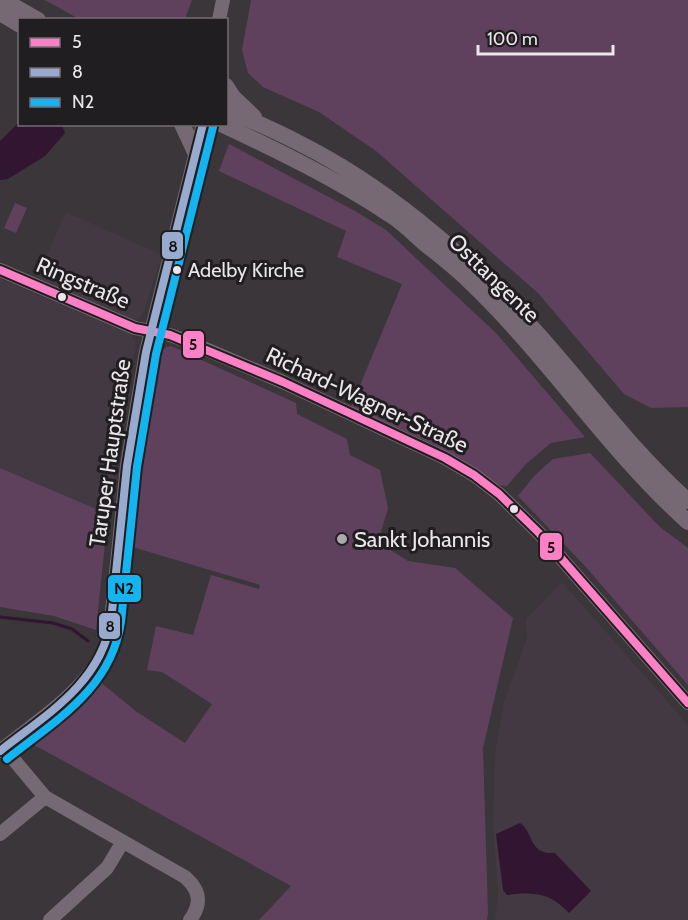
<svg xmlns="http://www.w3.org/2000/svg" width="688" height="920" viewBox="0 0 688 920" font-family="Cabin,sans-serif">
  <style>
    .built { fill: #433942 }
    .green { fill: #60415d }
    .water { fill: #321530 }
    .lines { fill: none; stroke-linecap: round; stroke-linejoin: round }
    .stream { stroke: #321530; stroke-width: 3 }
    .minor { stroke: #756a73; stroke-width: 14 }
    .major { stroke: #766974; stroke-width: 16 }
    .bus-1-casing { stroke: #201e20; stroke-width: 12 }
    .bus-2-casing { stroke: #201e20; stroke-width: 12 }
    .bus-3-casing { stroke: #201e20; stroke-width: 12 }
    .bus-1 { stroke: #ff80c5; stroke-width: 8 }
    .bus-2 { stroke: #98abcf; stroke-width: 8 }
    .bus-3 { stroke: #13b5f1; stroke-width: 8 }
    .bus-dot { fill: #eae6e9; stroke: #201e20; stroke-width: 2 }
    .poi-dot { fill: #aca8ab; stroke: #201e20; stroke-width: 2 }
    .labels { text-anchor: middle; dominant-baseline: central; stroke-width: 6; stroke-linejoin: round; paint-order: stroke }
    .bus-label { font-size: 20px; fill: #eae6e9; stroke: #201e20; text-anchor: start }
    .street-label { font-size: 22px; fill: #eae6e9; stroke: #201e20 }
    .poi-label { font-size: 22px; fill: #eae6e9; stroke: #201e20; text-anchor: start }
    .line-badge { stroke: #201e20; stroke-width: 2 }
    .pale-badge-label { font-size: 16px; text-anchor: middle; font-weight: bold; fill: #111 }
  </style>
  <rect width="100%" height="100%" fill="#3a3639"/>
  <path class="built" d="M66,212L162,255L143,314L138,319L130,320L36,279Z
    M0,279L129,333L135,340L136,348L132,360L122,414L108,514L0,468Z
    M562,582L688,725V920H495L498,893L493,825L495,754L504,702L527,638L526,619Z"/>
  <path class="green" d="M45,0H192L185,19H79Z
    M251,0H688V407L651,408L624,394L538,293L376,151L319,112L263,87L248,73L242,50Z
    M229,144L355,211L386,230L496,333L585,437L551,443L526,464L507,486L497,485L435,445L351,407L402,284L337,257L346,231L219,171Z
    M15,203L27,208L16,233L4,228Z
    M171,346L296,403L297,414L347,439L350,455L380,470L388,508L378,542L408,561L455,568L513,618L483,748L488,912L487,920H259L291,886L27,741L88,693L99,681L137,712L185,743L212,704L162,672L147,670L156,626L193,635L211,575L259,589L260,585L129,546L125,540L151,366C156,355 159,349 171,346Z
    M590,453L660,527L688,548V685L585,566L518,496L535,475L553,459Z
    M0,468L108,514L96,630L54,616L0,607Z"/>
  <path class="water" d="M19,122L20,124L62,125L65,133L45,156L8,179L0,180V141Z
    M520,823C534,832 528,855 555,853L591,891L569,913C549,892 534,892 507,895L503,890L496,834Z"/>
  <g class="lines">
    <path class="stream" d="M0,617L53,623L72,629L88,641"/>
    <path class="minor" d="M219,20L223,0
      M0,270L135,328L170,335L189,342L283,382L445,458L474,475L499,494L539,533L688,703
      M4,748L45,797L185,877C200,890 202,904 190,920
      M0,751C34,723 79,696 101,656C107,646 109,633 111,621L127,466L146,352L203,124
      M0,834L45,797
      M50,920L107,868L122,843"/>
    <path class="major" d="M3,0L38,20
      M0,13L20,25
      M226,86L233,97L254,117
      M226,109C250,120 274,130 297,142C382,184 462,252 526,321C581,380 627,447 688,501
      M182,124L196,154
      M221,124C279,151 336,179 389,214C402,222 413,233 424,243C439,255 455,267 469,281C548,356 607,449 688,522"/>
    <g class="bus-1-casing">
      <path id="bus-1" d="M0,270L135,328L170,335L283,382L445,458L474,475L499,494L539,533L688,703"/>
    </g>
    <g class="bus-2-casing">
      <path id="bus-2" d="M0,751C47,714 100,684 111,621L127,466L146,352L203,124"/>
    </g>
    <g class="bus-3-casing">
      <path id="bus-3" d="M7,759C56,720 111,689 121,622L137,467L156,354L213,127"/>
    </g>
    <use href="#bus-1" class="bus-1"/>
    <use href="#bus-2" class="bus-2"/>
    <use href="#bus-3" class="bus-3"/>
  </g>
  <g class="bus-dot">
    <circle cx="177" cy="270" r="5"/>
    <circle cx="62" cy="297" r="5"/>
    <circle cx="514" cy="509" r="5"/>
  </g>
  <circle class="poi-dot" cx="342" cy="539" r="6"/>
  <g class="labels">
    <g class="bus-label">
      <text x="188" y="270">Adelby Kirche</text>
    </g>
    <g class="street-label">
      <text transform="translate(494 278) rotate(44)">Osttangente</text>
      <text transform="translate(83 283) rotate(23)">Ringstraße</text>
      <text transform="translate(367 400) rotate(25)">Richard-Wagner-Straße</text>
      <text transform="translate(110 453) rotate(-82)">Taruper Hauptstraße</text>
    </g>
    <g class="poi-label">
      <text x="354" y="539">Sankt Johannis</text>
    </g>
  </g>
  <g class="line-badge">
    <rect x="161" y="231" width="23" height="29" rx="6" fill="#98abcf"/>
    <rect x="182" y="330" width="23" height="29" rx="6" fill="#ff80c5"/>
    <rect x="539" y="532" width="24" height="29" rx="6" fill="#ff80c5"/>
    <rect x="107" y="574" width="35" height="29" rx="6" fill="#13b5f1"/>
    <rect x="98" y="612" width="23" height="28" rx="6" fill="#98abcf"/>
  </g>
  <g class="pale-badge-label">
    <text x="173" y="252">8</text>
    <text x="193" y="350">5</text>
    <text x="551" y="553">5</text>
    <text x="124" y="594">N2</text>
    <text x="110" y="632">8</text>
  </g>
  <rect x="18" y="18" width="210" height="108" fill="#201e20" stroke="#716e70" stroke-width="1.5"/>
  <rect x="30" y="38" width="30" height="9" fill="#ff80c5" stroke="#716e70" stroke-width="1.5"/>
  <text x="72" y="48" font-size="18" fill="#eae6e9">5</text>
  <rect x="30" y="68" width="30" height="9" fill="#98abcf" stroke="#716e70" stroke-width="1.5"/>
  <text x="72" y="78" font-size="18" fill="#eae6e9">8</text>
  <rect x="30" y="98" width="30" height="9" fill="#13b5f1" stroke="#716e70" stroke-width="1.5"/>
  <text x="72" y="108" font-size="18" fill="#eae6e9">N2</text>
  <path d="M478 45v9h135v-9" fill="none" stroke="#eae6e9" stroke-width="3"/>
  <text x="487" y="45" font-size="18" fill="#eae6e9" stroke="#201e20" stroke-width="4.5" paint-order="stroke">100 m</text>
</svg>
